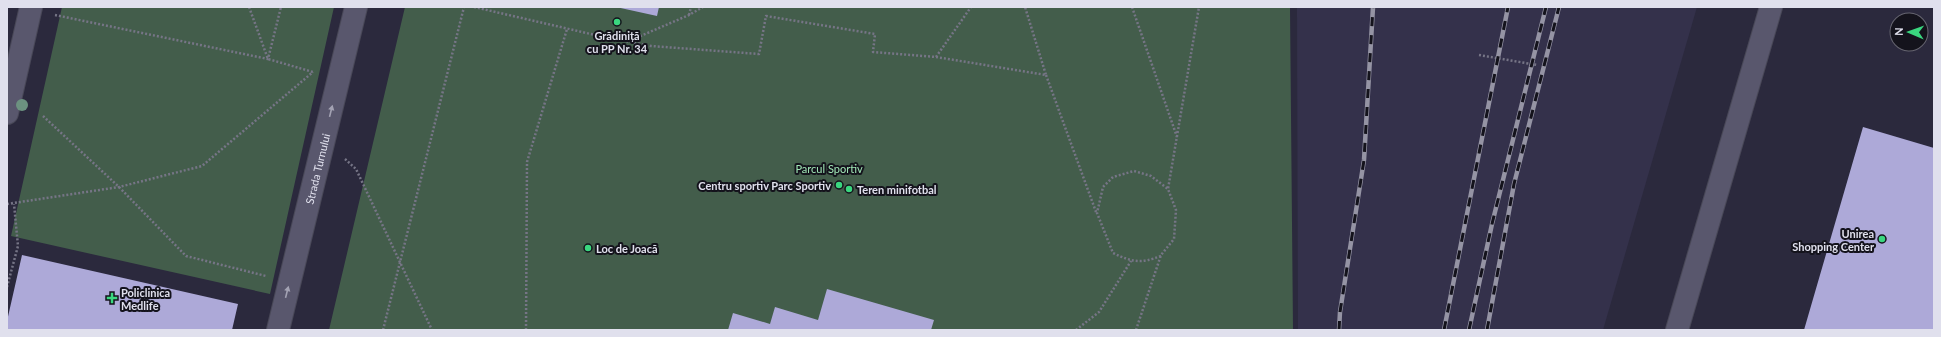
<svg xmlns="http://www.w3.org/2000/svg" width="1941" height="337" viewBox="0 0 1941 337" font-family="Lato,sans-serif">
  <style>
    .built { fill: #34314b }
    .green { fill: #435d4b }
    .building { fill: #ada9d8 }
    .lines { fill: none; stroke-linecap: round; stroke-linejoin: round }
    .minor-casing { stroke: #494858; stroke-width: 24 }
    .path { stroke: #767586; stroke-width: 2.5; stroke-dasharray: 2 2; stroke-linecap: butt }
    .minor { stroke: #59576d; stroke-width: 22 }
    .rail-casing { stroke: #9594a4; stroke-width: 4.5 }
    .rail { stroke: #14131c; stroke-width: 3; stroke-dasharray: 9; stroke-linecap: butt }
    .tree { fill: #6c9280 }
    .oneway { fill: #a3a2b3 }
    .poi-dot { fill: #3ad77f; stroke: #14131c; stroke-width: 1.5 }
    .labels { text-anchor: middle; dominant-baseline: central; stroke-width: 4; stroke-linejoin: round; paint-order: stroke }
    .poi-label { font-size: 11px; font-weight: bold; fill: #e0e0ed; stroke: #14131c; text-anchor: start }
    .street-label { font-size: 11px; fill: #e0e0ed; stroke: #14131c }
    .park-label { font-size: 11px; fill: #a1e7b6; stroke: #14131c }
  </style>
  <rect width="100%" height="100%" fill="#2b293d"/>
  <path class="built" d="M1297,7H1697L1603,330H1298Z"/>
  <path class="green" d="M62,7H334L270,294L11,236Z
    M405,7H1290L1293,330H329Z"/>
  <path class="building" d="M616,7H659L657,16Z
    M1863,127L1934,148V330H1804Z
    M22,255L238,304L232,330H7V321Z
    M827,289L934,320L931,330H728L733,313L770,324L775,307L818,320Z"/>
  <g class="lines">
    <g class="minor-casing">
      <g id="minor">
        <path d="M7,113L31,7"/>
        <path id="s1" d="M278,330L356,7"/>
        <path d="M1677,330L1771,7"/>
      </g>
    </g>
    <path class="path" d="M249,7L268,59L313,72
      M474,7L595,35L651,46L759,54L766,16L875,34L873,52L936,57L1046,75L1025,7
      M1132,7L1177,137
      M55,15L268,59L281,7
      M689,15L691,7
      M629,41L689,15L703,7
      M1479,55L1537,65
      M936,57L971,7
      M1046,75L1096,212
      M43,116L119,187L186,256L266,276
      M345,159L356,169L432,330
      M7,204L119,187L202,166L313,72
      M1161,256C1140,264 1132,262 1113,253L1097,213L1103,187L1113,177L1134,171L1151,176L1168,189
      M7,287L18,246L14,204
      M383,330L464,7
      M526,330L527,162L567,29
      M1076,330L1099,312L1131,261
      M1136,330L1161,255L1174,239L1176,210L1168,189L1199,7"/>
    <use href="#minor" class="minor"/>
    <g class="rail-casing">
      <path id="rail" d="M1339,330L1340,312L1364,160L1373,7
        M1444,330L1508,7
        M1469,330L1492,224L1546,7
        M1487,330L1514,184L1559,7"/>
    </g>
    <use href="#rail" class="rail"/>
  </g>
  <circle class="tree" cx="22" cy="105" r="6"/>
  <defs><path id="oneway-solid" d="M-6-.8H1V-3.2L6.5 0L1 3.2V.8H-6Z"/></defs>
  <g class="oneway">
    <use href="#oneway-solid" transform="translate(331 111) rotate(-76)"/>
    <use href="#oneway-solid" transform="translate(287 292) rotate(-76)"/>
  </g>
  <g class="poi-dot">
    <circle cx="617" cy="22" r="4"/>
    <circle cx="839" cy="185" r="4"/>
    <circle cx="849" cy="189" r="4"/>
    <circle cx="1882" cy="239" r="4"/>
    <circle cx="588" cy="248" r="4"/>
    <path d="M110 292h4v4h4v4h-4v4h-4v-4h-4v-4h4z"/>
  </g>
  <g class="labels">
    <g class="poi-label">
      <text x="617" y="35" text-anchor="middle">Grădiniță<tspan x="617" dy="13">cu PP Nr. 34</tspan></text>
      <text x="831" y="185" text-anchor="end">Centru sportiv Parc Sportiv</text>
      <text x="857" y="189">Teren minifotbal</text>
      <text x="1874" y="233" text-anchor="end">Unirea<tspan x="1874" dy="13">Shopping Center</tspan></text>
      <text x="596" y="248">Loc de Joacă</text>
      <text x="121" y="292">Policlinica<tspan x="121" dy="13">Medlife</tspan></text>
    </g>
    <g class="street-label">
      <text stroke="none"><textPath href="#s1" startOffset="166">Strada Turnului</textPath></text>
    </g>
    <g class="park-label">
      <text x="829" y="168">Parcul Sportiv</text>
    </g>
  </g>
  <rect width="1941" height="337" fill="none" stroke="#e0e0ed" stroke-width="16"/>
  <g transform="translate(1909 32) rotate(272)"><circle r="19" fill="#14131c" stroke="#666570"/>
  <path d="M0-3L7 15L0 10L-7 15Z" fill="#3ad77f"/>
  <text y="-6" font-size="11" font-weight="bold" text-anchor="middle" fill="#e0e0ed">N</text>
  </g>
</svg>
